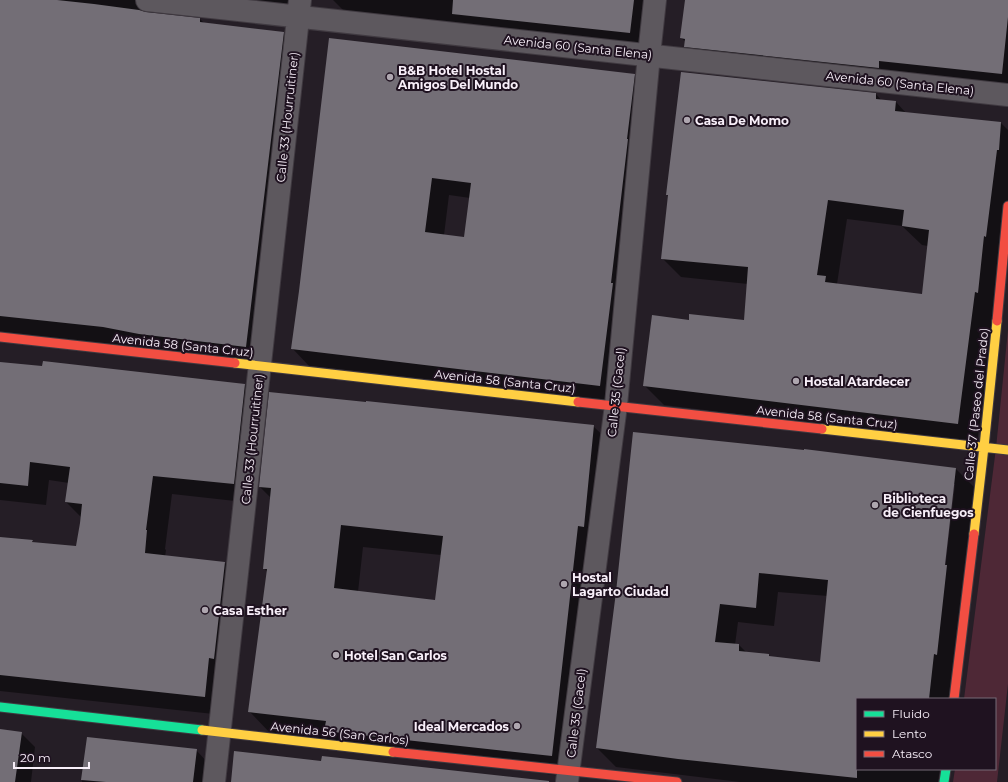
<svg xmlns="http://www.w3.org/2000/svg" width="1008" height="782" viewBox="0 0 1008 782" font-family="Montserrat,sans-serif">
  <style>
    .green { fill: #4e2836 }
    .shadow { fill: #0007; fill-rule: evenodd }
    .building { fill: #736e76; fill-rule: evenodd }
    .lines { fill: none; stroke-linecap: round; stroke-linejoin: round }
    .street-casing { stroke: #403a41; stroke-width: 24 }
    .fast-casing { stroke: #403a41; stroke-width: 11 }
    .slow-casing { stroke: #403a41; stroke-width: 11 }
    .jam-casing { stroke: #403a41; stroke-width: 11 }
    .street { stroke: #5d585e; stroke-width: 22 }
    .fast { stroke: #16e098; stroke-width: 9 }
    .slow { stroke: #ffcf43; stroke-width: 9 }
    .jam { stroke: #f24e42; stroke-width: 9 }
    .poi-dot { fill: #aea6af; stroke: #1f1220; stroke-width: 1.5 }
    .labels { text-anchor: middle; dominant-baseline: central; stroke-width: 4; stroke-linejoin: round; paint-order: stroke }
    .street-label { font-size: 12px; fill: #f8eff9; stroke: #1f1220 }
    .poi-label { font-size: 12px; font-weight: bold; fill: #f8eff9; stroke: #1f1220; text-anchor: start }
  </style>
  <rect width="100%" height="100%" fill="#251e26"/>
  <path class="green" d="M1008,330V684L997,782H953L955,769H995V699H964L996,448Z"/>
  <path class="shadow" d="M0,0H299L298,13L156,11L155,14L200,19L204,23L283,33L302,52L265,365L0,332Z
    M333,0H656L650,53L353,20Z
    M686,0H1008V91L704,65L685,46L686,42L681,38Z
    M330,39L634,75L652,93L618,404L310,367L292,348L300,292ZM449,195L470,198L465,238L444,235Z
    M876,94L882,101L896,102L906,113L1001,123L1008,130V230L977,443L664,405L645,386L690,321H745L748,284L681,277L662,258L669,197L667,195ZM847,219L902,226L922,245L928,246L923,295L837,284Z
    M0,363L245,385L264,404L253,503L172,494L165,549L166,550L165,557L225,563L244,582L223,715L0,691V538L32,541L34,543L77,548L81,517L66,502L69,483L49,480L46,505L0,500Z
    M367,403L593,426L616,448L574,778L271,734L249,711L268,573L264,568L271,498L260,487ZM363,547L441,555L436,602L358,592Z
    M956,469L975,488L949,699H857V769H940L938,782H740L616,767L597,748L617,592ZM953,484H955L945,570H943ZM778,592L828,596L821,663L771,658L769,655L747,653L739,645H735L738,622L774,626Z
    M0,730L21,733L35,747L31,782H0Z
    M88,738L196,750L210,765L209,782H82Z"/>
  <path class="building" d="M0,0H57L94,4L139,10L146,12L200,18V22L284,32L246,347L139,334L103,327L0,316Z
    M453,0H634L630,33L452,14Z
    M685,0H1008V17L1002,74L879,61V68L684,47L685,39L680,38Z
    M329,38L635,74L627,139H628L611,283H613L600,386L291,349L299,291ZM432,178L471,183L464,237L425,232Z
    M681,72L876,93V99L896,101L895,111L1001,122L999,150H997L986,237L984,236L978,293L975,292L958,424L643,386L652,315L689,320V314L744,320L748,267L661,259L668,195H666ZM828,200L904,210L902,226L929,230L922,294L825,282L826,276L817,275Z
    M43,361L245,384L234,484L153,476L146,530H147L145,553L225,562L214,659L209,658L205,697L0,675V537L33,540L32,542L76,546L80,523L82,504L65,502L70,467L30,462L28,486L0,483V362L42,366Z
    M269,392L366,402V401L594,425L584,527L578,526L552,756L324,731L326,721L248,712L267,569H263L271,488L259,487ZM341,525L443,536L435,600L334,588Z
    M633,432L804,450V449L956,468L945,565H947L937,655L934,654L929,699H857V778L678,759L596,748L616,592ZM759,573L828,580L820,662L769,656V654L739,651V644L715,642L720,604L756,608Z
    M0,729L22,732L15,782H0Z
    M87,737L197,749L193,782H106L81,780Z
    M234,751L321,761L322,756L549,781V782H231Z"/>
  <g class="lines">
    <g class="street-casing">
      <path id="street" d="M147,0L1008,95
        M214,782L300,0
        M567,782L616,405L649,55L655,0"/>
    </g>
    <g class="fast-casing">
      <path id="fast" d="M0,707L202,730
        M944,782L946,769"/>
    </g>
    <g class="slow-casing">
      <path id="slow" d="M235,363L578,402
        M822,429L1008,450
        M974,534L984,447L997,321
        M202,730L393,752"/>
    </g>
    <g class="jam-casing">
      <path id="jam" d="M997,321L1008,206
        M0,337L235,363
        M578,402L822,429
        M954,699L974,534
        M393,752L677,782"/>
    </g>
    <use href="#street" class="street"/>
    <use href="#fast" class="fast"/>
    <use href="#slow" class="slow"/>
    <use href="#jam" class="jam"/>
  </g>
  <g class="poi-dot">
    <circle cx="390" cy="77" r="4"/>
    <circle cx="687" cy="120" r="4"/>
    <circle cx="796" cy="381" r="4"/>
    <circle cx="875" cy="505" r="4"/>
    <circle cx="564" cy="584" r="4"/>
    <circle cx="205" cy="610" r="4"/>
    <circle cx="336" cy="655" r="4"/>
    <circle cx="517" cy="726" r="4"/>
  </g>
  <g class="labels">
    <g class="street-label">
      <text transform="translate(578 47) rotate(6)">Avenida 60 (Santa Elena)</text>
      <text transform="translate(900 83) rotate(6)">Avenida 60 (Santa Elena)</text>
      <text transform="translate(287 117) rotate(-84)">Calle 33 (Hourruitiner)</text>
      <text transform="translate(183 345) rotate(6)">Avenida 58 (Santa Cruz)</text>
      <text transform="translate(505 381) rotate(6)">Avenida 58 (Santa Cruz)</text>
      <text transform="translate(616 392) rotate(-84)">Calle 35 (Gacel)</text>
      <text transform="translate(976 404) rotate(-84)">Calle 37 (Paseo del Prado)</text>
      <text transform="translate(827 417) rotate(6)">Avenida 58 (Santa Cruz)</text>
      <text transform="translate(252 439) rotate(-84)">Calle 33 (Hourruitiner)</text>
      <text transform="translate(576 713) rotate(-83)">Calle 35 (Gacel)</text>
      <text transform="translate(340 733) rotate(6)">Avenida 56 (San Carlos)</text>
    </g>
    <g class="poi-label">
      <text x="398" y="70">B&amp;B Hotel Hostal<tspan x="398" dy="14">Amigos Del Mundo</tspan></text>
      <text x="695" y="120">Casa De Momo</text>
      <text x="804" y="381">Hostal Atardecer</text>
      <text x="883" y="498">Biblioteca<tspan x="883" dy="14">de Cienfuegos</tspan></text>
      <text x="572" y="577">Hostal<tspan x="572" dy="14">Lagarto Ciudad</tspan></text>
      <text x="213" y="610">Casa Esther</text>
      <text x="344" y="655">Hotel San Carlos</text>
      <text x="509" y="726" text-anchor="end">Ideal Mercados</text>
    </g>
  </g>
  <rect x="856" y="698" width="140" height="72" fill="#1f1220" stroke="#766a77"/>
  <rect x="864" y="711" width="20" height="6" fill="#16e098" stroke="#766a77"/>
  <text x="892" y="718" font-size="12" fill="#f8eff9">Fluido</text>
  <rect x="864" y="731" width="20" height="6" fill="#ffcf43" stroke="#766a77"/>
  <text x="892" y="738" font-size="12" fill="#f8eff9">Lento</text>
  <rect x="864" y="751" width="20" height="6" fill="#f24e42" stroke="#766a77"/>
  <text x="892" y="758" font-size="12" fill="#f8eff9">Atasco</text>
  <path d="M14 762v6h75v-6" fill="none" stroke="#f8eff9" stroke-width="2"/>
  <text x="20" y="762" font-size="12" fill="#f8eff9" stroke="#1f1220" stroke-width="3" paint-order="stroke">20 m</text>
</svg>
